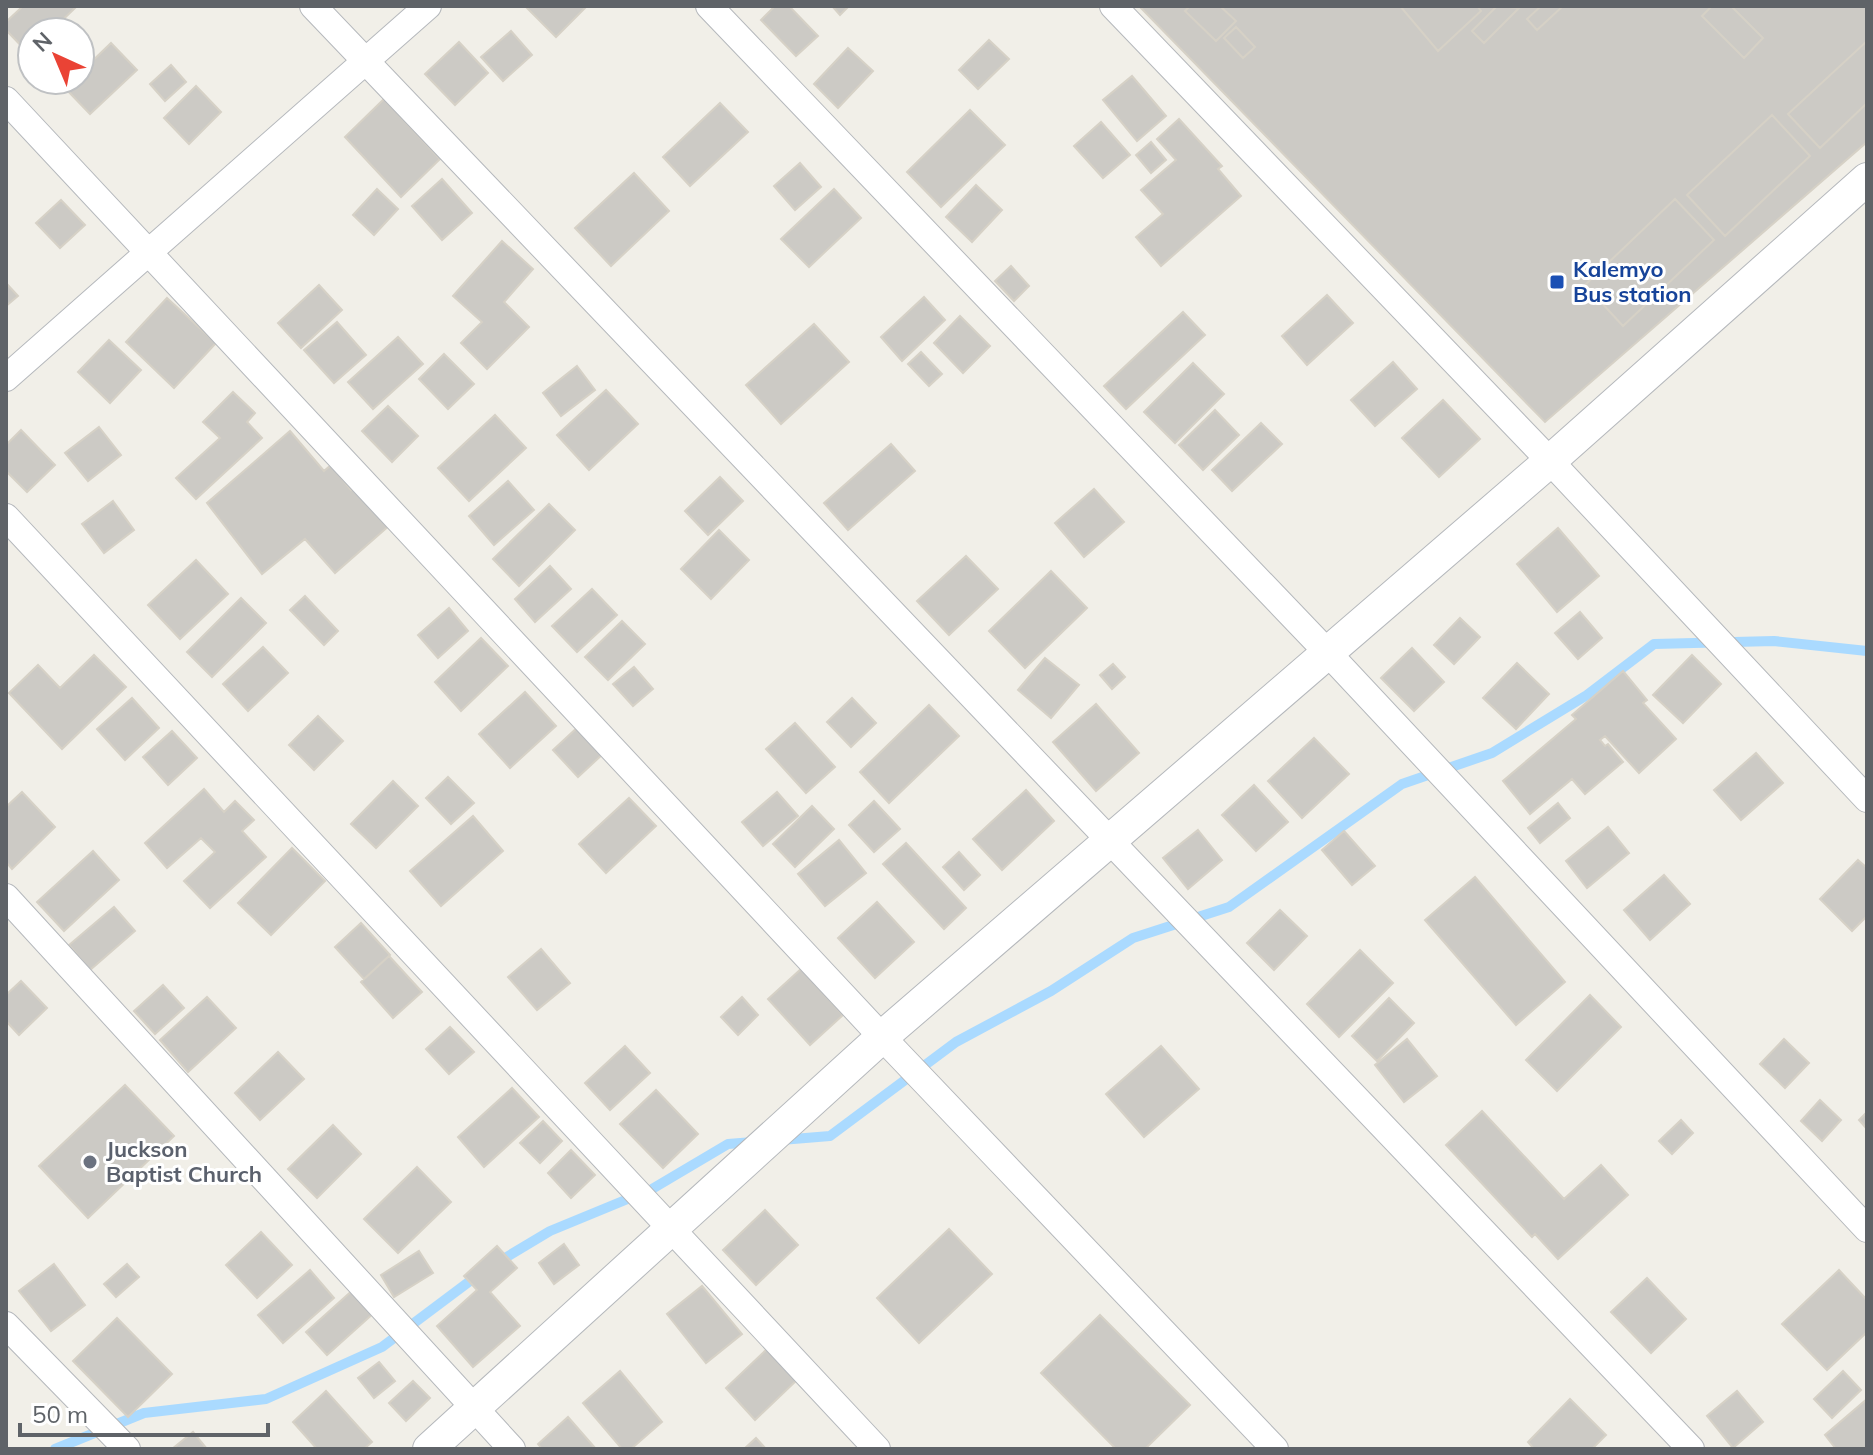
<svg xmlns="http://www.w3.org/2000/svg" width="1873" height="1455" viewBox="0 0 1873 1455" font-family="Mulish,sans-serif">
  <style>
    .lines { fill: none; stroke-linecap: round; stroke-linejoin: round }
    .stream { stroke: #aadaff; stroke-width: 10 }
    .building { fill: #cccac5; stroke: #d6d1c6; stroke-width: 2 }
    .minor-casing { stroke: #b5b8bc; stroke-width: 28 }
    .tertiary-casing { stroke: #b5b8bc; stroke-width: 34 }
    .minor { stroke: #fff; stroke-width: 26 }
    .tertiary { stroke: #fff; stroke-width: 32 }
    .transit-dot { fill: #1a4fb4; stroke: #fff; stroke-width: 3 }
    .worship-dot { fill: #6b7280; stroke: #fff; stroke-width: 3 }
    .labels { text-anchor: middle; dominant-baseline: central; stroke-width: 6; stroke-linejoin: round; paint-order: stroke }
    .transit-label { font-size: 22px; font-weight: bold; fill: #164399; stroke: #fff; text-anchor: start }
    .worship-label { font-size: 22px; font-weight: bold; fill: #5b616d; stroke: #fff; text-anchor: start }
  </style>
  <rect width="100%" height="100%" fill="#f1efe8"/>
  <g class="lines">
    <path class="stream" d="M781,1140L830,1136L956,1042L1051,991L1133,938L1229,907L1402,784L1492,753L1587,695L1654,644L1774,641L1867,651
      M495,1264L550,1231L652,1189L728,1144L753,1142
      M55,1449L144,1413L266,1399L382,1347L478,1275"/>
  </g>
  <path class="building" d="M23,6H76V7L50,32H32V48L28,53L6,30V22Z
    M525,6H587L556,37Z
    M775,6H789L818,36L796,56L761,20Z
    M832,6H849L840,15Z
    M1139,6H1867V142L1545,422Z
    M1190,6H1220L1236,21L1216,41L1185,11Z
    M1400,6H1477L1481,11L1438,51Z
    M1497,6L1519,8L1484,43L1472,31Z
    M1541,6H1563L1537,30L1527,19Z
    M1712,6H1731L1763,38L1744,58L1702,16Z
    M1236,27L1255,47L1243,58L1224,38Z
    M511,31L532,55L503,81L481,57Z
    M989,40L1009,59L978,89L959,70Z
    M1867,41V103L1820,148L1788,114Z
    M459,42L488,73L455,105L425,74Z
    M111,43L137,70L90,114L64,87L72,80H80V73Z
    M848,48L873,71L838,108L814,84Z
    M171,65L186,82L165,101L150,84Z
    M1132,76L1166,116L1137,141L1103,100Z
    M196,86L221,112L189,144L164,118Z
    M384,99L440,159L401,197L345,137Z
    M720,103L748,132L690,186L663,157Z
    M970,110L1005,145L941,207L907,172Z
    M1772,115L1810,156L1725,236L1687,195Z
    M1179,119L1222,166L1218,169L1241,196L1161,266L1136,237L1163,214L1141,190L1176,160L1157,139Z
    M1101,122L1130,155L1103,178L1074,146Z
    M1151,142L1166,160L1151,173L1136,155Z
    M800,163L821,187L795,210L774,186Z
    M634,173L669,211L611,266L575,228Z
    M442,179L472,213L442,240L412,206Z
    M976,185L1002,210L972,242L946,217Z
    M377,189L398,209L374,235L353,215Z
    M834,189L861,218L809,267L781,239Z
    M1675,199L1714,240L1623,326L1585,285Z
    M61,200L85,225L60,248L36,223Z
    M502,241L533,269L504,302L529,327L487,369L461,343L482,322L453,296Z
    M1011,266L1029,286L1014,301L995,281Z
    M6,283L18,296L6,306Z
    M319,285L342,310L301,348L278,323Z
    M1327,295L1353,323L1307,365L1282,336Z
    M924,297L945,320L902,361L881,337Z
    M167,298L216,343L174,388L126,342Z
    M1183,312L1205,335L1126,409L1104,386Z
    M960,316L990,346L963,373L934,343Z
    M337,322L366,355L334,383L304,350Z
    M814,324L849,362L781,424L746,385Z
    M398,337L423,364L373,409L348,382Z
    M109,340L141,370L110,403L78,372Z
    M921,352L942,374L929,386L908,364Z
    M444,354L474,384L448,409L419,379Z
    M1393,362L1417,389L1375,426L1351,400Z
    M1193,363L1224,394L1175,443L1144,412Z
    M577,366L595,390L561,416L543,393Z
    M606,390L638,424L589,470L557,435Z
    M233,392L255,413L247,422L262,438L196,499L176,478L220,438L203,422Z
    M1443,400L1480,439L1439,477L1402,438Z
    M388,406L418,436L392,462L362,431Z
    M1215,410L1239,435L1203,470L1179,445Z
    M495,415L526,448L469,501L438,468Z
    M1261,423L1282,444L1232,491L1212,470Z
    M99,427L121,455L88,481L65,453Z
    M21,430L55,465L27,492L6,471V445Z
    M290,431L324,471L331,465L351,490L356,486L390,525L335,573L305,539L262,574L207,503Z
    M891,444L915,471L848,530L824,503Z
    M720,477L743,501L708,535L685,511Z
    M508,481L534,510L494,545L469,516Z
    M1094,489L1124,522L1084,557L1055,523Z
    M113,501L134,530L104,553L82,524Z
    M549,504L575,530L519,586L493,559Z
    M1558,528L1599,576L1557,612L1517,564Z
    M719,530L749,560L711,599L681,569Z
    M966,556L998,589L949,635L917,601Z
    M196,560L228,594L180,639L148,605Z
    M550,566L571,589L535,622L515,599Z
    M1051,571L1087,608L1025,668L989,631Z
    M592,589L617,615L577,652L552,626Z
    M305,596L338,631L324,645L290,610Z
    M241,598L266,623L212,677L187,652Z
    M449,608L468,631L438,658L418,635Z
    M1580,612L1602,638L1578,659L1555,633Z
    M1460,618L1480,637L1454,664L1434,645Z
    M622,621L645,644L608,680L585,657Z
    M481,638L508,666L461,711L435,682Z
    M263,647L288,673L248,711L223,684Z
    M1412,648L1444,682L1414,711L1381,678Z
    M94,655L126,687L62,749L9,693L38,665L60,688Z
    M1692,655L1721,684L1683,723L1653,695Z
    M1045,658L1079,685L1051,718L1018,690Z
    M1517,663L1549,694L1516,729L1483,698Z
    M1113,664L1125,677L1112,689L1100,675Z
    M634,667L653,689L633,706L613,684Z
    M1623,671L1647,700L1643,703L1676,739L1639,773L1605,736L1600,740L1605,746L1608,744L1623,762L1585,794L1572,779L1530,814L1503,781L1576,719L1572,715Z
    M525,692L556,726L510,768L479,734Z
    M132,698L159,728L125,760L97,729Z
    M852,698L876,723L851,747L827,722Z
    M1096,704L1139,753L1096,791L1053,742Z
    M929,705L959,736L889,803L860,772Z
    M318,716L343,741L314,770L289,745Z
    M795,723L835,767L806,793L766,749Z
    M579,726L604,753L578,777L553,750Z
    M172,731L197,758L168,785L143,757Z
    M1314,738L1349,774L1302,818L1268,781Z
    M1756,753L1783,783L1741,820L1714,790Z
    M448,777L474,803L451,824L426,798Z
    M393,781L418,806L376,848L351,824Z
    M1254,785L1288,822L1256,851L1222,815Z
    M204,789L224,812L235,801L254,820L242,831L266,857L210,908L184,881L215,852L201,838L167,868L145,843Z
    M1026,790L1054,821L1002,870L973,839Z
    M22,792L55,827L12,869L6,862V807Z
    M777,792L798,816L763,846L742,822Z
    M629,798L656,826L606,873L579,844Z
    M874,801L900,829L874,852L849,825Z
    M1558,803L1570,818L1540,843L1528,828Z
    M812,806L834,829L795,867L773,844Z
    M473,816L503,851L441,906L410,871Z
    M1608,827L1629,853L1587,888L1566,861Z
    M1198,830L1222,860L1188,889L1163,858Z
    M1344,831L1375,866L1352,885L1322,850Z
    M839,840L866,873L825,906L798,874Z
    M906,843L966,908L944,929L883,864Z
    M292,848L325,881L271,935L238,903Z
    M93,851L119,880L64,931L37,902Z
    M959,852L980,875L964,890L943,867Z
    M1858,860L1867,868V916L1852,931L1820,899Z
    M1664,875L1690,904L1650,940L1624,910Z
    M1475,877L1565,982L1516,1025L1425,920Z
    M877,902L914,942L875,978L838,938Z
    M114,907L135,931L90,970L69,945Z
    M1280,910L1307,936L1274,970L1247,943Z
    M361,923L390,955L364,979L335,947Z
    M541,949L570,983L537,1010L508,977Z
    M1360,950L1393,983L1339,1037L1307,1004Z
    M389,956L422,992L393,1018L361,982Z
    M801,969L843,1015L810,1045L768,999Z
    M21,981L47,1008L19,1035L6,1021V995Z
    M163,985L184,1008L155,1034L134,1011Z
    M1590,995L1621,1027L1557,1091L1526,1060Z
    M207,997L236,1028L188,1072L160,1040Z
    M742,997L758,1015L738,1035L721,1017Z
    M1389,998L1414,1023L1377,1061L1352,1036Z
    M450,1027L474,1052L449,1074L426,1049Z
    M1407,1039L1437,1076L1404,1102L1375,1065Z
    M1784,1039L1809,1063L1785,1088L1760,1064Z
    M625,1046L650,1073L610,1110L585,1083Z
    M1161,1046L1199,1089L1144,1137L1106,1094Z
    M278,1052L304,1079L260,1120L235,1093Z
    M125,1085L174,1136L88,1218L39,1166Z
    M512,1088L539,1117L484,1167L458,1137Z
    M656,1090L698,1134L663,1168L620,1124Z
    M1820,1100L1841,1120L1822,1141L1801,1121Z
    M1482,1111L1564,1199L1601,1165L1628,1195L1558,1259L1535,1234L1532,1237L1446,1145Z
    M1867,1112V1129L1859,1120Z
    M1681,1120L1693,1133L1672,1154L1659,1141Z
    M543,1121L562,1141L540,1163L520,1143Z
    M333,1125L361,1154L317,1198L288,1169Z
    M571,1150L595,1175L571,1198L548,1173Z
    M417,1167L451,1202L398,1253L364,1219Z
    M765,1210L798,1245L756,1285L723,1250Z
    M949,1229L992,1274L919,1343L877,1298Z
    M261,1232L292,1265L257,1298L226,1265Z
    M564,1244L579,1265L554,1284L539,1263Z
    M497,1246L517,1268L490,1292L520,1326L473,1367L437,1326L477,1290L464,1276Z
    M419,1251L433,1273L394,1297L381,1275Z
    M54,1264L85,1305L51,1331L19,1291Z
    M127,1264L139,1277L116,1297L104,1284Z
    M310,1270L334,1298L283,1343L258,1315Z
    M1839,1270L1867,1300V1332L1827,1370L1782,1324Z
    M1647,1278L1686,1319L1651,1353L1611,1312Z
    M702,1286L742,1334L706,1363L667,1314Z
    M354,1289L375,1312L327,1355L306,1332Z
    M1100,1315L1190,1405L1145,1449H1116L1041,1373Z
    M117,1318L172,1374L128,1417L73,1361Z
    M768,1348L798,1379L755,1420L726,1388Z
    M379,1362L395,1381L374,1398L358,1378Z
    M620,1371L662,1422L631,1449H622L583,1403Z
    M1843,1371L1861,1390L1832,1418L1814,1399Z
    M413,1381L430,1398L406,1421L389,1403Z
    M326,1391L372,1442L364,1449H317L293,1422Z
    M1737,1391L1763,1422L1733,1448L1707,1416Z
    M1570,1399L1606,1435L1592,1449H1534L1528,1442Z
    M1867,1399V1449H1836L1825,1435Z
    M568,1417L596,1449H542L538,1444Z
    M193,1432L207,1449H172Z
    M756,1438L766,1449H744Z"/>
  <g class="lines">
    <g class="minor-casing">
      <path id="minor" d="M313,6L1691,1449
        M709,6L1328,653L1867,1229
        M1113,6L1550,461L1867,799
        M6,100L882,1037L1275,1449
        M6,378L428,6
        M6,517L877,1449
        M6,897L512,1449
        M6,1325L127,1449"/>
    </g>
    <g class="tertiary-casing">
      <path id="tertiary" d="M429,1449L882,1037L1550,461L1867,179"/>
    </g>
    <use href="#minor" class="minor"/>
    <use href="#tertiary" class="tertiary"/>
  </g>
  <rect class="transit-dot" x="1549" y="274" width="16" height="16" rx="4"/>
  <circle class="worship-dot" cx="90" cy="1162" r="8"/>
  <g class="labels">
    <g class="transit-label">
      <text x="1573" y="269">Kalemyo<tspan x="1573" dy="25">Bus station</tspan></text>
    </g>
    <g class="worship-label">
      <text x="106" y="1149">Juckson<tspan x="106" dy="25">Baptist Church</tspan></text>
    </g>
  </g>
  <rect width="1873" height="1455" fill="none" stroke="#5f6368" stroke-width="16"/>
  <g transform="translate(56 56) rotate(316)"><circle r="38" fill="#ffffff" stroke="#bfc1c3" stroke-width="2"/>
  <path d="M0-6L14 30L0 20L-14 30Z" fill="#ea4335"/>
  <text y="-12" font-size="22" font-weight="bold" text-anchor="middle" fill="#5f6368">N</text>
  </g>
  <path d="M20 1423v12h248v-12" fill="none" stroke="#5f6368" stroke-width="4"/>
  <text x="32" y="1423" font-size="24" fill="#5f6368" stroke="#ffffff" stroke-width="6" paint-order="stroke">50 m</text>
</svg>
